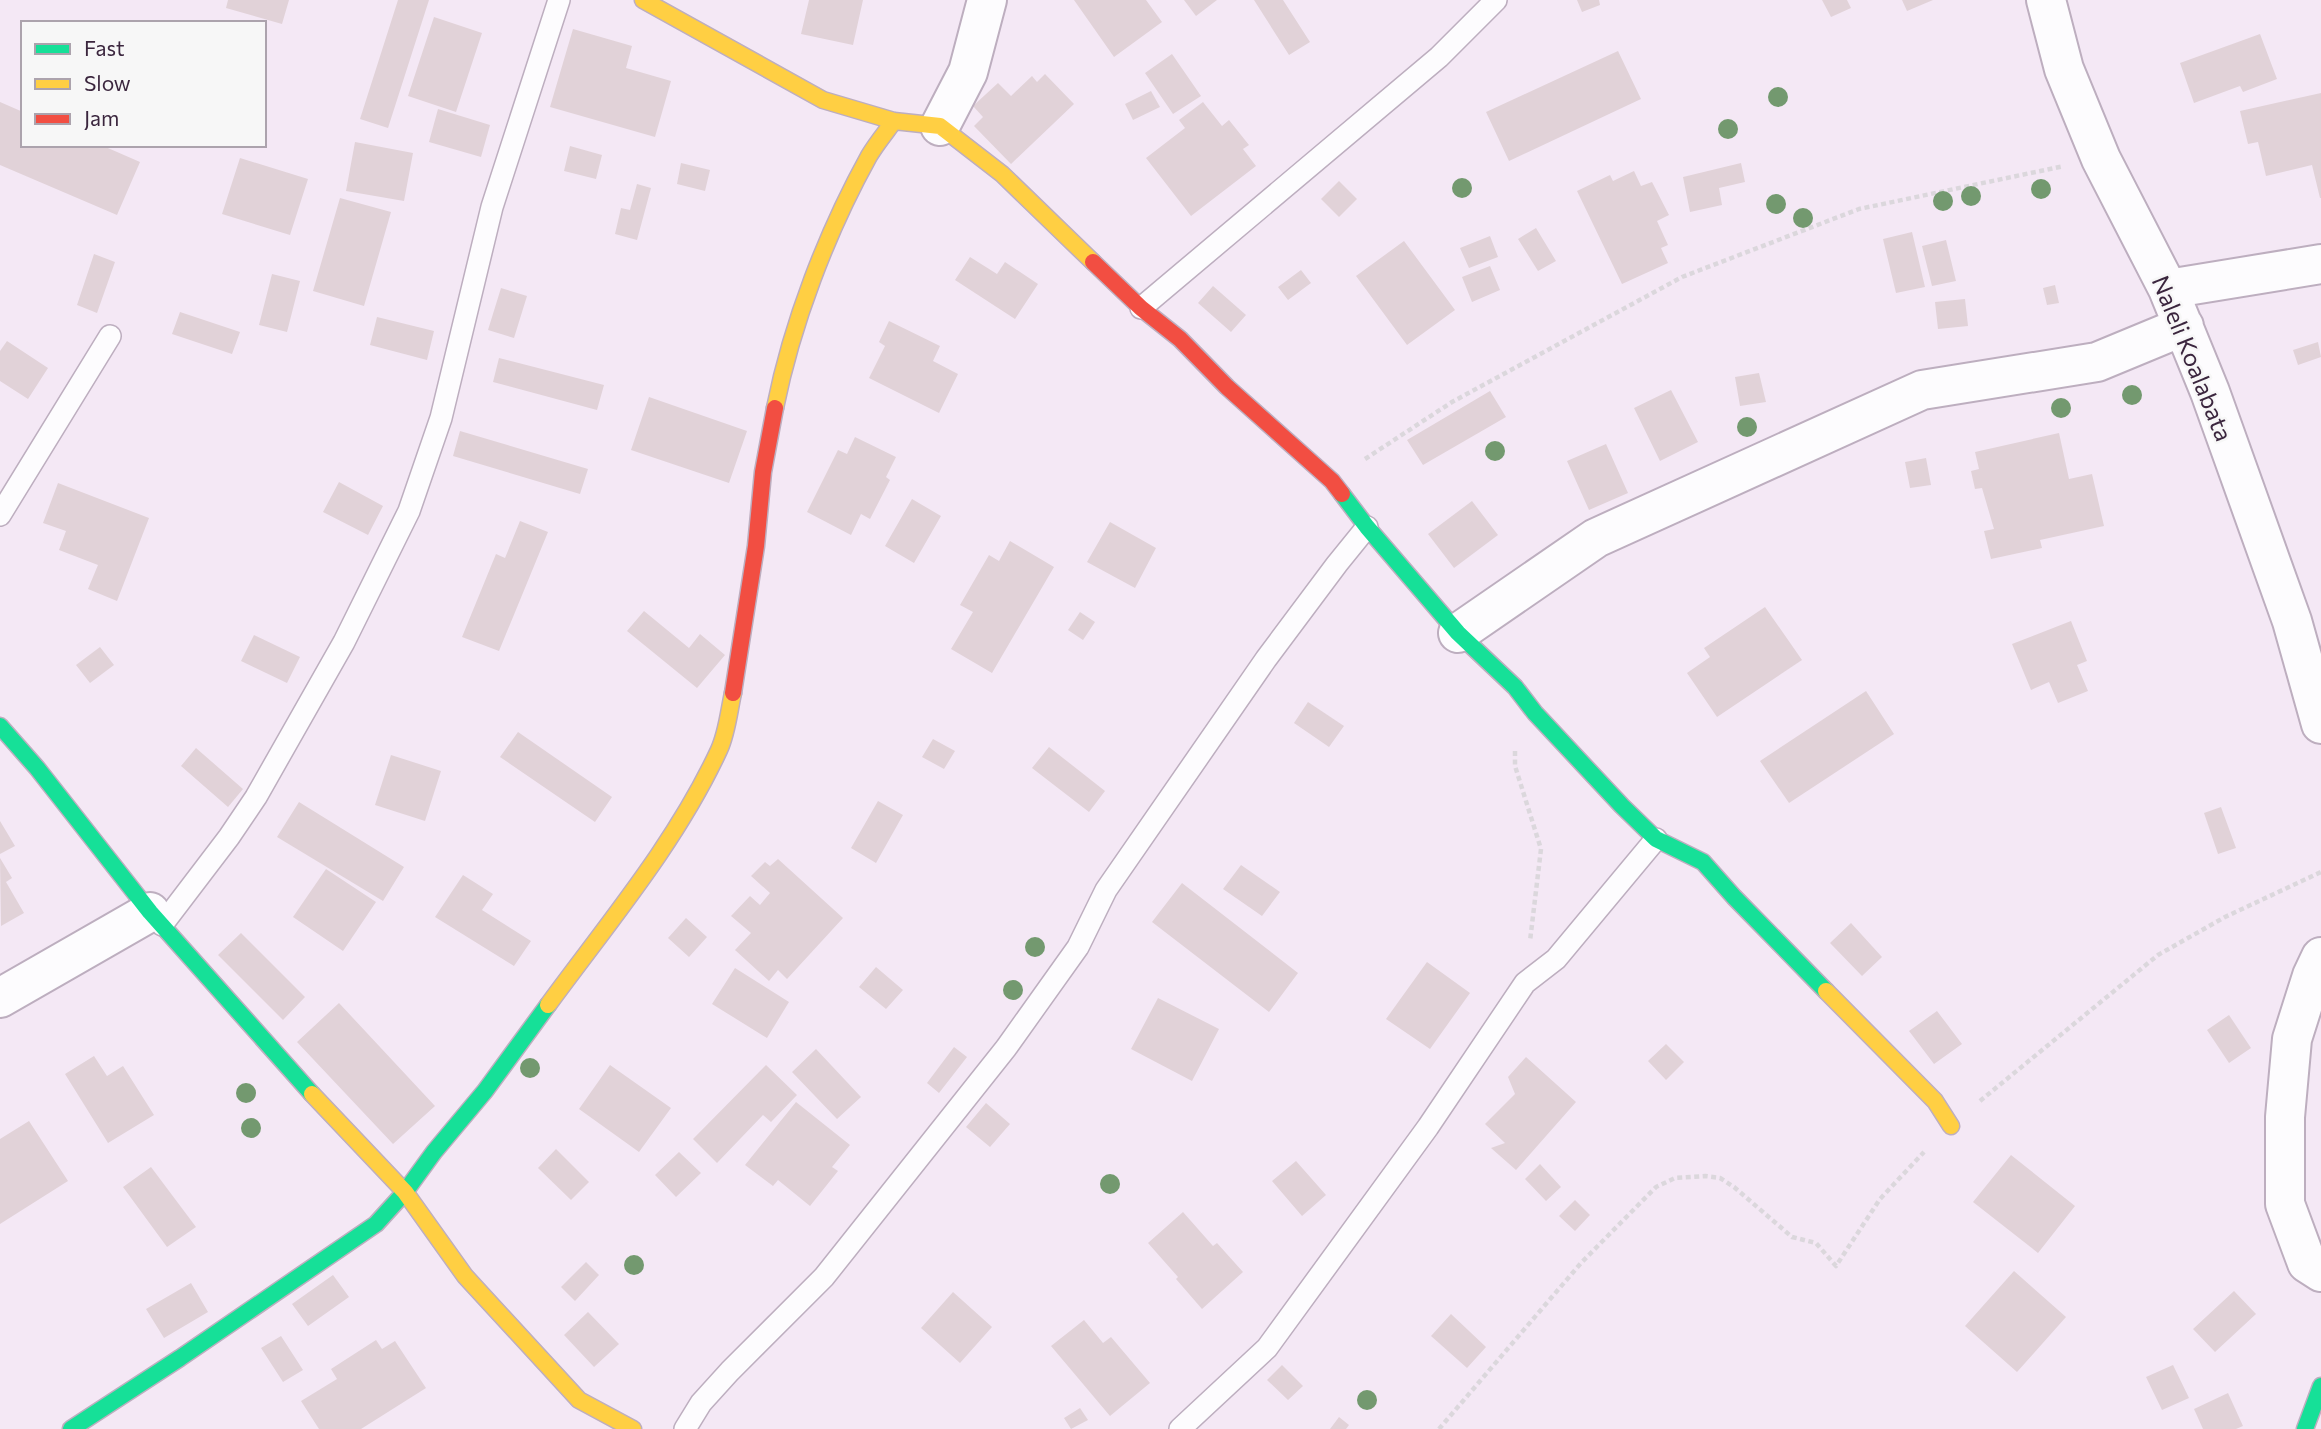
<svg xmlns="http://www.w3.org/2000/svg" width="2321" height="1429" viewBox="0 0 2321 1429" font-family="Commissioner,sans-serif">
  <style>
    .building { fill: #e1d2d8 }
    .lines { fill: none; stroke-linecap: round; stroke-linejoin: round }
    .lane-casing { stroke: #bdaebf; stroke-width: 24 }
    .street-casing { stroke: #bdaebf; stroke-width: 42 }
    .fast-casing { stroke: #bdaebf; stroke-width: 19 }
    .slow-casing { stroke: #bdaebf; stroke-width: 19 }
    .jam-casing { stroke: #bdaebf; stroke-width: 19 }
    .path { stroke: #dbd7dc; stroke-width: 4.5; stroke-dasharray: 5 3.5; stroke-linecap: butt }
    .lane { stroke: #fdfcfe; stroke-width: 21 }
    .street { stroke: #fdfcfe; stroke-width: 38 }
    .fast { stroke: #16e098; stroke-width: 16 }
    .slow { stroke: #ffcf43; stroke-width: 16 }
    .jam { stroke: #f24e42; stroke-width: 16 }
    .tree { fill: #73996f }
    .labels { text-anchor: middle; dominant-baseline: central; stroke-width: 5; stroke-linejoin: round; paint-order: stroke }
    .street-label { font-size: 24px; fill: #3b263e; stroke: #f7f7f7 }
  </style>
  <rect width="100%" height="100%" fill="#f4e8f5"/>
  <path class="building" d="M228,0H289L282,24L226,8Z
    M398,0H429L388,128L360,119Z
    M809,0H863L853,45L801,34Z
    M1074,0H1146L1162,22L1114,57Z
    M1184,0H1217L1196,16Z
    M1254,0H1283L1310,42L1289,55Z
    M1577,0H1599L1600,5L1582,12Z
    M1822,0H1847L1851,8L1831,17Z
    M1902,0H1933L1907,11Z
    M434,17L482,33L456,112L408,96Z
    M573,29L632,46L626,68L671,81L655,137L550,107Z
    M2260,34L2277,79L2243,92L2240,86L2194,103L2180,63Z
    M1618,51L1641,99L1509,161L1486,112Z
    M1172,54L1201,96L1173,114L1145,73Z
    M1045,74L1074,104L1011,164L974,126L983,117L973,106L998,83L1011,96L1032,76L1037,82Z
    M1151,91L1160,107L1133,120L1125,104Z
    M2321,93V198H2320L2312,165L2266,176L2258,142L2248,144L2240,111Z
    M0,102L23,112V145H101L140,162L117,215L0,165Z
    M1203,102L1222,126L1229,120L1249,145L1243,149L1256,166L1191,216L1146,158L1185,128L1179,120Z
    M438,109L490,125L481,157L429,142Z
    M355,142L413,153L404,201L346,191Z
    M570,146L602,155L596,179L564,171Z
    M240,158L308,179L290,235L222,214Z
    M681,163L710,170L705,191L677,184Z
    M1741,163L1745,182L1719,188L1722,205L1690,212L1683,177Z
    M1634,171L1641,186L1652,182L1669,215L1657,221L1668,245L1661,248L1668,263L1622,284L1577,191L1610,175L1613,181Z
    M1339,181L1357,199L1339,217L1321,199Z
    M637,184L651,188L637,240L615,234L621,208L630,210Z
    M340,198L391,212L364,306L313,291Z
    M1536,228L1556,261L1538,271L1518,239Z
    M1912,232L1925,287L1896,293L1883,239Z
    M1490,236L1498,257L1469,268L1460,248Z
    M1946,240L1956,281L1932,286L1922,246Z
    M1404,241L1455,310L1407,345L1356,276Z
    M94,254L115,262L97,313L77,305Z
    M970,257L997,274L1005,262L1038,284L1015,319L955,280Z
    M1490,266L1500,290L1472,302L1462,277Z
    M1301,270L1311,283L1288,300L1278,287Z
    M272,274L300,281L287,332L259,325Z
    M2055,285L2059,303L2047,305L2043,288Z
    M1213,286L1246,315L1231,332L1198,303Z
    M501,288L527,296L514,338L488,330Z
    M1965,299L1968,326L1938,329L1935,302Z
    M180,312L240,332L232,354L172,334Z
    M377,317L434,331L427,360L370,345Z
    M889,321L940,346L933,361L958,374L939,413L869,378L885,346L879,342Z
    M7,341L48,368L28,399L0,381V351Z
    M2318,342L2321,357L2298,365L2293,350Z
    M499,358L604,385L597,410L493,382Z
    M1759,373L1766,402L1740,406L1735,377Z
    M1671,390L1698,442L1660,461L1634,408Z
    M1490,391L1506,417L1423,465L1407,440Z
    M649,397L747,431L729,483L631,450Z
    M460,431L588,469L580,494L453,456Z
    M2059,433L2069,479L2092,474L2104,526L2040,540L2042,548L1991,559L1984,531L1994,529L1982,488L1975,489L1971,471L1979,469L1975,452Z
    M855,437L896,457L886,477L890,480L870,519L861,514L851,535L807,512L838,450L847,454Z
    M1606,444L1628,493L1589,510L1567,461Z
    M1926,458L1931,485L1910,488L1905,462Z
    M339,482L383,506L368,535L323,512Z
    M58,483L149,518L117,601L88,589L98,565L59,550L66,531L43,523Z
    M912,499L941,516L914,563L885,546Z
    M1472,501L1498,535L1454,568L1428,534Z
    M520,521L548,532L499,651L462,637L496,554L505,558Z
    M1110,522L1156,548L1135,588L1087,562Z
    M1010,541L1054,567L992,673L951,649L973,612L960,605L989,555L999,561Z
    M1765,607L1802,660L1717,717L1687,673L1710,657L1704,648Z
    M644,611L689,648L700,634L725,655L697,688L627,631Z
    M1080,612L1095,622L1083,640L1068,630Z
    M2071,621L2087,661L2077,665L2088,691L2058,703L2049,682L2031,690L2012,644Z
    M254,635L300,657L287,683L241,661Z
    M100,647L114,665L90,683L76,665Z
    M1866,691L1894,734L1789,803L1760,761Z
    M1308,702L1344,726L1329,747L1294,723Z
    M518,732L612,797L595,822L500,757Z
    M933,739L955,751L944,769L922,757Z
    M1049,747L1105,791L1089,812L1032,768Z
    M196,748L243,789L228,807L181,766Z
    M391,755L441,771L425,821L375,805Z
    M878,801L903,815L876,863L851,848Z
    M299,802L404,867L383,901L277,837Z
    M2221,807L2236,848L2218,854L2204,813Z
    M0,821L15,846L0,854Z
    M0,858L12,878L6,882L24,913L1,926Z
    M778,859L843,918L787,979L778,970L769,981L735,950L751,933L731,916L750,896L760,905L770,893L751,876L765,862L770,866Z
    M1241,865L1280,892L1262,916L1223,889Z
    M326,869L376,902L343,951L293,917Z
    M463,875L493,894L482,910L531,941L514,966L435,917Z
    M1182,883L1298,973L1269,1012L1152,922Z
    M686,918L707,937L689,957L668,938Z
    M1851,923L1882,957L1862,976L1830,943Z
    M241,933L305,997L283,1020L218,955Z
    M1427,962L1470,993L1430,1049L1386,1019Z
    M876,967L903,990L886,1009L859,987Z
    M735,968L789,1002L767,1038L712,1004Z
    M1158,998L1219,1029L1192,1081L1131,1049Z
    M339,1003L435,1106L393,1144L297,1042Z
    M1937,1011L1962,1044L1934,1064L1909,1031Z
    M2229,1015L2251,1048L2229,1063L2207,1030Z
    M1666,1044L1684,1062L1666,1080L1648,1061Z
    M954,1047L967,1057L939,1093L927,1083Z
    M816,1049L861,1097L837,1119L792,1072Z
    M94,1056L107,1076L123,1066L154,1115L108,1143L65,1074Z
    M1526,1057L1576,1102L1516,1170L1491,1148L1505,1143L1485,1124L1515,1094L1508,1077Z
    M610,1065L671,1108L639,1152L579,1109Z
    M766,1065L797,1095L771,1122L763,1115L717,1163L693,1139Z
    M796,1102L850,1145L832,1167L838,1171L810,1206L778,1180L773,1186L745,1165Z
    M986,1103L1010,1124L990,1147L966,1127Z
    M29,1121L68,1181L0,1224V1139Z
    M556,1149L589,1182L571,1200L538,1168Z
    M679,1152L701,1173L676,1197L655,1175Z
    M2011,1155L2075,1206L2038,1253L1973,1202Z
    M1296,1161L1326,1195L1302,1216L1272,1181Z
    M1540,1164L1561,1187L1546,1201L1525,1179Z
    M151,1167L196,1227L167,1247L123,1187Z
    M1575,1200L1590,1215L1575,1231L1559,1216Z
    M1183,1212L1213,1246L1217,1243L1243,1272L1202,1309L1176,1279L1178,1277L1148,1243Z
    M586,1262L599,1275L575,1301L561,1287Z
    M2014,1271L2066,1317L2017,1372L1965,1326Z
    M333,1275L349,1297L308,1326L292,1304Z
    M191,1283L208,1312L164,1338L146,1309Z
    M2234,1291L2256,1314L2215,1352L2193,1329Z
    M953,1292L992,1327L960,1363L921,1328Z
    M588,1312L619,1344L594,1367L564,1335Z
    M1451,1314L1486,1347L1467,1368L1431,1336Z
    M1084,1320L1103,1343L1111,1337L1150,1383L1110,1416L1051,1346Z
    M281,1336L303,1370L283,1382L261,1348Z
    M376,1340L382,1349L395,1341L426,1388L361,1429H319L301,1401L337,1379L331,1369Z
    M1282,1365L1303,1386L1288,1400L1267,1380Z
    M2173,1365L2189,1398L2162,1410L2146,1377Z
    M2228,1393L2243,1426L2236,1429H2203L2194,1409Z
    M1080,1408L1088,1420L1071,1429L1064,1418Z
    M1339,1417L1349,1425L1346,1429H1330Z"/>
  <g class="lines">
    <g class="lane-casing">
      <path id="lane" d="M1141,308L1439,57L1496,0
        M0,515L110,336
        M162,925L229,837L256,797L344,642L409,511L441,418L492,207L559,0
        M685,1429L701,1403L730,1371L824,1277L1006,1048L1078,947L1106,890L1266,659L1337,564L1367,527
        M1180,1429L1267,1348L1428,1127L1525,983L1556,959L1656,839"/>
    </g>
    <g class="street-casing">
      <path id="street" d="M2046,0L2064,69L2101,159L2168,289L2210,392L2292,621L2321,724
        M940,126L968,72L987,0
        M2168,289L2321,264
        M1458,633L1596,538L1922,390L2097,362L2184,326
        M2321,957L2312,976L2292,1039L2285,1117V1204L2307,1263L2321,1272
        M0,998L150,912"/>
    </g>
    <g class="fast-casing">
      <path id="fast" d="M1342,494L1367,527L1458,633L1515,687L1535,713L1622,806L1656,839L1703,862L1734,897L1826,991
        M0,726L37,768L150,912L312,1094
        M71,1429L180,1358L376,1224L405,1192L434,1152L485,1091L548,1005
        M2305,1429L2321,1386"/>
    </g>
    <g class="slow-casing">
      <path id="slow" d="M643,0L823,100L894,121L940,126L1002,174L1093,262
        M775,408C792,323 827,232 869,156C876,144 886,132 894,121
        M1826,991L1935,1101L1951,1126
        M548,1005C608,923 676,843 719,750C727,733 729,711 733,693
        M312,1094L405,1192L465,1276L579,1400L633,1429"/>
    </g>
    <g class="jam-casing">
      <path id="jam" d="M1093,262L1141,308L1180,339L1227,387L1332,481L1342,494
        M733,693L756,546L763,472L775,408"/>
    </g>
    <path class="path" d="M1365,459L1452,402L1682,277L1859,209L2064,166
      M1515,751V766L1541,849L1530,941
      M1980,1101L2158,955L2225,917L2321,872
      M1439,1429L1581,1263L1656,1187L1675,1178L1705,1176L1720,1178L1734,1187L1792,1237L1816,1243L1836,1266L1880,1199L1924,1152"/>
    <use href="#lane" class="lane"/>
    <use href="#street" class="street"/>
    <use href="#fast" class="fast"/>
    <use href="#slow" class="slow"/>
    <use href="#jam" class="jam"/>
  </g>
  <g class="tree">
    <circle cx="1778" cy="97" r="10"/>
    <circle cx="1728" cy="129" r="10"/>
    <circle cx="1462" cy="188" r="10"/>
    <circle cx="2041" cy="189" r="10"/>
    <circle cx="1971" cy="196" r="10"/>
    <circle cx="1943" cy="201" r="10"/>
    <circle cx="1776" cy="204" r="10"/>
    <circle cx="1803" cy="218" r="10"/>
    <circle cx="2132" cy="395" r="10"/>
    <circle cx="2061" cy="408" r="10"/>
    <circle cx="1747" cy="427" r="10"/>
    <circle cx="1495" cy="451" r="10"/>
    <circle cx="1035" cy="947" r="10"/>
    <circle cx="1013" cy="990" r="10"/>
    <circle cx="530" cy="1068" r="10"/>
    <circle cx="246" cy="1093" r="10"/>
    <circle cx="251" cy="1128" r="10"/>
    <circle cx="1110" cy="1184" r="10"/>
    <circle cx="634" cy="1265" r="10"/>
    <circle cx="1367" cy="1400" r="10"/>
  </g>
  <g class="labels">
    <g class="street-label">
      <text transform="translate(2193 358) rotate(68)">Naleli Koalabata</text>
    </g>
  </g>
  <rect x="21" y="21" width="245" height="126" fill="#f7f7f7" stroke="#aca3ad" stroke-width="2"/>
  <rect x="35" y="44" width="35" height="10" fill="#16e098" stroke="#aca3ad" stroke-width="2"/>
  <text x="84" y="56" font-size="21" fill="#3b263e">Fast</text>
  <rect x="35" y="79" width="35" height="10" fill="#ffcf43" stroke="#aca3ad" stroke-width="2"/>
  <text x="84" y="91" font-size="21" fill="#3b263e">Slow</text>
  <rect x="35" y="114" width="35" height="10" fill="#f24e42" stroke="#aca3ad" stroke-width="2"/>
  <text x="84" y="126" font-size="21" fill="#3b263e">Jam</text>
</svg>
